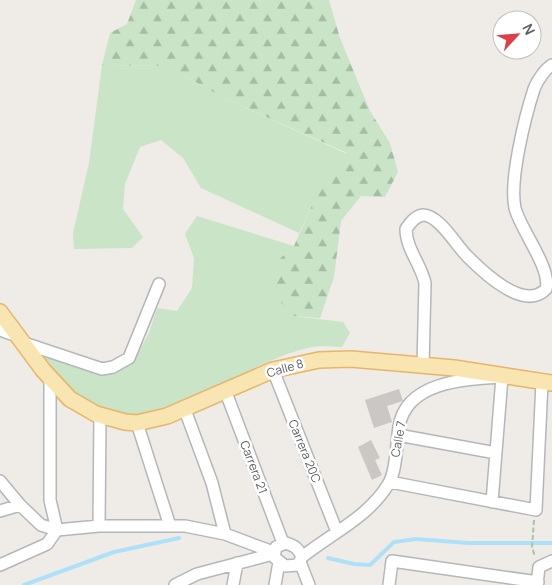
<svg xmlns="http://www.w3.org/2000/svg" width="552" height="585" viewBox="0 0 552 585" font-family="Manrope,sans-serif">
  <style>
    .green { fill: #c9e4c6 }
    .forest { fill: url(#forest-firs) }
    .lines { fill: none; stroke-linecap: round; stroke-linejoin: round }
    .stream { stroke: #aee0f8; stroke-width: 4 }
    .building { fill: #cbc7c4 }
    .minor-casing { stroke: #b4b7ba; stroke-width: 14 }
    .major-casing { stroke: #e6b569; stroke-width: 18 }
    .path { stroke: #a1c7a7; stroke-width: 2; stroke-dasharray: 5 2.5; stroke-linecap: butt }
    .minor { stroke: #fff; stroke-width: 11 }
    .major { stroke: #f9e5b2; stroke-width: 15 }
    .labels { text-anchor: middle; dominant-baseline: central; stroke-width: 5; stroke-linejoin: round; paint-order: stroke }
    .street-label { font-size: 12px; fill: #5e6266; stroke: #fff }
  </style>
  <defs>
    <pattern id="forest-firs" width="22" height="20" patternUnits="userSpaceOnUse" patternTransform="scale(1.25)"><rect width="22" height="20" fill="#c9e4c6"/><path d="M5 1l3.5 6h-7zM16 11l3.5 6h-7z" fill="#a6bca5"/></pattern>
  </defs>
  <rect width="100%" height="100%" fill="#efece7"/>
  <path class="green" d="M102,65L167,66L224,98L347,154C325,177 313,204 299,233L201,188L183,158L161,140L140,147L125,184L123,209L143,237L132,248L74,249L73,233L89,163Z
    M197,216L294,246L276,262L293,316L343,322L350,333L342,347C332,347 319,345 308,348C250,361 201,408 143,416C130,418 96,407 85,399C66,388 52,370 39,354L103,373L131,365L149,333L157,308L177,311L192,288L194,258L185,234Z"/>
  <path class="forest" d="M136,0H329L340,38L370,111L390,143L398,172L385,197L361,196L341,221L334,277L320,318L293,316L270,290L276,262L294,246L318,192L333,169L347,153L224,98L167,66L102,65L110,33L127,24Z"/>
  <g class="lines">
    <path class="stream" d="M328,558L354,564L370,565L394,542L416,539L468,543H552
      M24,585L114,552L179,538"/>
  </g>
  <path class="building" d="M399,389L403,401L387,406L392,422L374,428L365,400Z
    M371,440L380,458L375,460L382,475L372,480L358,447Z"/>
  <g class="lines">
    <g class="minor-casing">
      <path id="minor" d="M0,330L17,336
        M24,343L102,369L113,367L129,358L159,284
        M423,366L425,283C421,264 406,249 406,229C410,223 415,216 423,215C439,215 456,245 467,256C483,272 524,312 546,289C552,269 520,229 515,208C509,180 525,117 534,89C537,81 545,69 552,65
        M273,370L337,532
        M50,378V500L57,530
        M225,390L283,543
        M185,410L212,483L225,534
        M137,423L170,526
        M398,435L496,453
        M0,481L20,505L41,525L57,530L99,526H185L225,534L273,552
        M390,482L536,510L542,382
        M0,511L20,505
        M99,526L100,415
        M286,543C295,546 298,548 302,557L298,565L285,566L274,557L276,547Z
        M302,557C332,533 369,517 389,483C397,469 396,444 399,427C406,381 466,379 502,377L492,502
        M300,562L309,585
        M0,565L47,544L57,530
        M175,585L197,574L273,554
        M233,585L237,563
        M275,585L279,562
        M389,585L392,561L538,582
        M537,585L539,567L552,561"/>
    </g>
    <g class="major-casing">
      <path id="major" d="M0,312L43,370L70,399L96,414L125,422L137,423L167,416L273,370L319,360L351,359L454,368L552,383"/>
    </g>
    <path class="path" d="M534,520L532,547L535,557"/>
    <use href="#minor" class="minor"/>
    <use href="#major" class="major"/>
  </g>
  <g class="labels">
    <g class="street-label">
      <text transform="translate(285 368) rotate(-16)">Calle 8</text>
      <text transform="translate(398 439) rotate(-80)">Calle 7</text>
      <text transform="translate(305 451) rotate(68)">Carrera 20C</text>
      <text transform="translate(254 467) rotate(69)">Carrera 21</text>
    </g>
  </g>
  <g transform="translate(517 35) rotate(64)"><circle r="24" fill="#ffffff" stroke="#bfc0c2"/>
  <path d="M0-4L9 19L0 12L-9 19Z" fill="#dc4046"/>
  <text y="-8" font-size="14" font-weight="bold" text-anchor="middle" fill="#5e6266">N</text>
  </g>
</svg>
